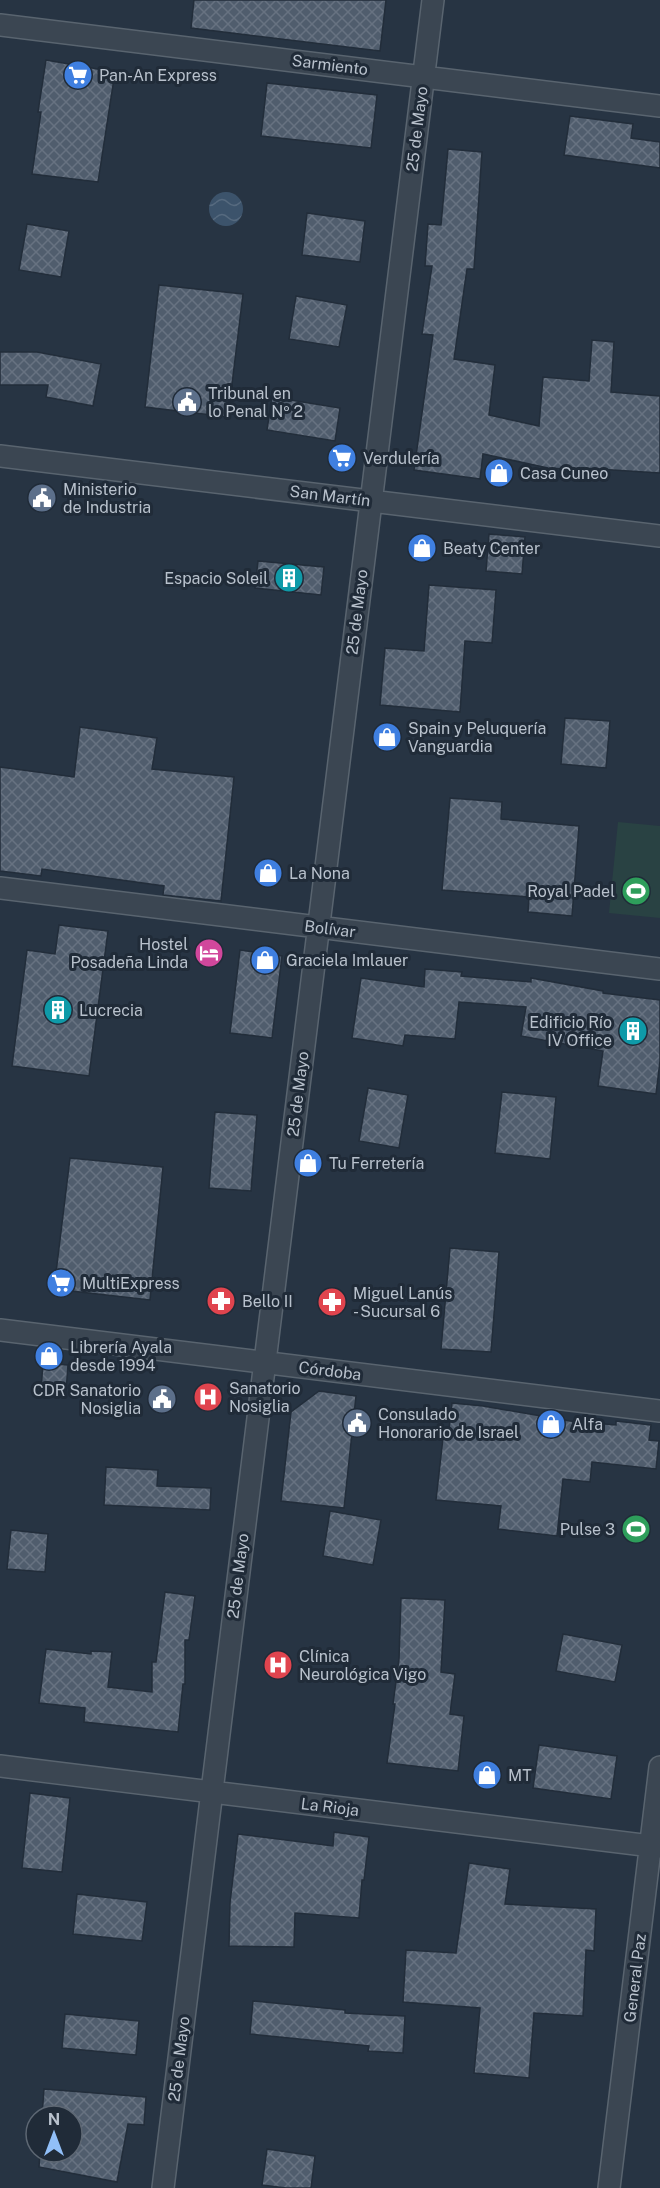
<svg xmlns="http://www.w3.org/2000/svg" width="660" height="2188" viewBox="0 0 660 2188" font-family="'Public Sans',sans-serif">
  <style>
    .grass { fill: #294243 }
    .water { fill: url(#water-waves) }
    .building { fill: url(#building-cross-hatch); stroke: #222d3a; stroke-width: 1.5 }
    .lines { fill: none; stroke-linecap: round; stroke-linejoin: round }
    .minor-casing { stroke: #59646f; stroke-width: 24 }
    .minor { stroke: #3b4652; stroke-width: 21 }
    .labels { text-anchor: middle; dominant-baseline: central; stroke-width: 6; stroke-linejoin: round; paint-order: stroke }
    .street-label { font-size: 16px; fill: #b8c1cc; stroke: #202b38 }
    .poi-label { font-size: 16px; fill: #b8c1cc; stroke: #202b38; text-anchor: start }
  </style>
  <defs>
    <pattern id="water-waves" width="16" height="10" patternUnits="userSpaceOnUse" patternTransform="scale(1.5)"><rect width="16" height="10" fill="#3c536b"/><path d="M0 5q4-4 8 0t8 0" fill="none" stroke="#566a7f"/></pattern>
    <pattern id="building-cross-hatch" width="8" height="8" patternUnits="userSpaceOnUse" patternTransform="scale(1.5)"><rect width="8" height="8" fill="#505d6d"/><path d="M0 0l8 8M0 8l8-8" fill="none" stroke="#677281"/></pattern>
  </defs>
  <rect width="100%" height="100%" fill="#273443"/>
  <path class="grass" d="M618,822L660,826V918L609,913Z"/>
  <path class="water" d="M209 209a17 17 0 1 1 34 0a17 17 0 1 1-34 0Z"/>
  <path class="building" d="M194,0H386L380,51L191,28Z
    M46,60L115,72L98,182L32,174L41,112H38Z
    M267,83L377,95L371,148L261,136Z
    M570,116L633,124L631,138L660,142V168L564,155Z
    M448,149L482,152L474,269H467L454,359L495,365L489,415L539,426L543,377L589,381L592,340L614,342L611,392L660,396V473L582,468V470L548,468L483,454L480,479L414,470L433,335L422,334L432,266H425L428,224L441,225Z
    M307,213L365,221L360,262L302,255Z
    M27,224L69,231L61,277L19,270Z
    M159,285L243,294L228,417L145,407Z
    M296,296L347,305L339,347L289,339Z
    M0,352H37L101,364L93,406L46,397L48,385H0Z
    M272,397L340,408L335,441L267,430Z
    M489,534L525,537L522,574L486,571Z
    M258,561L324,567L321,595L255,588Z
    M429,585L496,590L492,643L465,641L460,712L380,705L385,648L424,651Z
    M565,718L610,721L606,768L561,764Z
    M80,727L157,738L152,769L234,777L221,901L163,895L164,886L42,869L41,876L0,871V767L74,777Z
    M450,798L502,802L501,819L579,826L572,916L528,912L529,897L442,890Z
    M59,925L108,931L89,1076L12,1066L27,950L55,954Z
    M240,950L282,956L272,1038L230,1033Z
    M425,969L462,972L461,976L531,982V978L603,991V993L660,1000V1061L656,1094L598,1086L603,1051L521,1036L526,1007L459,1002L455,1039L405,1035L403,1046L352,1038L361,978L424,987Z
    M368,1088L408,1095L399,1148L359,1141Z
    M502,1092L556,1097L550,1159L495,1153Z
    M215,1112L257,1115L251,1191L209,1188Z
    M70,1158L163,1167L150,1300L54,1289Z
    M450,1248L499,1252L491,1352L441,1349Z
    M43,1363L68,1365L66,1392L41,1390Z
    M319,1391L356,1396L344,1508L281,1501L291,1412Z
    M452,1403L483,1406L570,1421L616,1425V1421L651,1425L649,1440L659,1441L656,1469L592,1462L590,1482L563,1479L557,1536L498,1529L501,1506L436,1500L444,1429H449Z
    M106,1467L158,1470L157,1486L211,1488L210,1510L104,1505Z
    M330,1511L381,1520L373,1565L323,1556Z
    M11,1530L48,1534L45,1572L7,1569Z
    M165,1592L195,1596L189,1640H185V1684H183L178,1732L84,1722L85,1708L39,1703L46,1649L91,1654V1651L112,1652L108,1687L152,1692V1662H156Z
    M401,1598L445,1600L441,1672L455,1674L450,1714L464,1716L458,1771L387,1763L395,1704H393L399,1659Z
    M563,1634L622,1645L615,1682L556,1671Z
    M539,1745L617,1756L611,1799L533,1788Z
    M30,1793L70,1798L62,1872L22,1868Z
    M334,1832L369,1837L364,1880H362L359,1918L295,1913L294,1947L229,1946L230,1903L238,1834L333,1846Z
    M469,1863L510,1869L505,1904L596,1909L594,1951L586,1950L583,2016L534,2013L529,2078L474,2073L480,2008L403,2002L406,1950L456,1953Z
    M77,1894L147,1902L142,1941L73,1934Z
    M253,2001L345,2010V2013L405,2016L403,2053L368,2051L369,2046L250,2034Z
    M65,2014L139,2021L136,2055L62,2048Z
    M44,2089L146,2097L144,2125L128,2124L117,2182L39,2167L40,2152H72V2116H42Z
    M267,2149L315,2156L311,2188H286L262,2185Z"/>
  <g class="lines">
    <g class="minor-casing">
      <path id="minor" d="M0,25L660,106
        M0,456L660,536
        M0,888L660,969
        M0,1330L660,1411
        M0,1766L660,1847
        M163,2188L433,0
        M609,2188L660,1767"/>
    </g>
    <use href="#minor" class="minor"/>
  </g>
  <defs>
    <g id="supermarket-disc" transform="scale(1.5)"><circle r="9.5" fill="#3f7fe0" stroke="#202b38"/><path d="M-6-5.5h2.5l.6 2H6L4.5 2H-2.5L-4.4-4H-6ZM-1.5 3.2a1.3 1.3 0 1 0 .1 0ZM3 3.2a1.3 1.3 0 1 0 .1 0Z" fill="#fff"/></g>
    <g id="civic-disc" transform="scale(1.5)"><circle r="9.5" fill="#5c6f8a" stroke="#202b38"/><path d="M-.6-6.5H3V-4.5H.6V-3L4-1V1h2V6H-6V1h2V-1L-.6-3ZM-1.2 2.5V6h2.4V2.5Z" fill="#fff"/></g>
    <g id="shop-disc" transform="scale(1.5)"><circle r="9.5" fill="#3f7fe0" stroke="#202b38"/><path d="M-5-2.5h2.3a2.7 3.5 0 0 1 5.4 0H5L5.5 6h-11ZM-1.5-2.5h3a1.5 2.3 0 0 0-3 0Z" fill="#fff"/></g>
    <g id="building-disc" transform="scale(1.5)"><circle r="9.5" fill="#0f9aa8" stroke="#202b38"/><path d="M-4-6H4V6H1V3H-1V6H-4ZM-2.5-4.3h1.7v1.8h-1.7ZM.8-4.3h1.7v1.8H.8ZM-2.5-1h1.7V.8h-1.7ZM.8-1h1.7V.8H.8Z" fill="#fff"/></g>
    <g id="stadium-disc" transform="scale(1.5)"><circle r="9.5" fill="#2e9e5b" stroke="#202b38"/><path d="M0-5a6.5 5 0 1 0 0 10a6.5 5 0 1 0 0-10ZM-3.5-1.8h7v3.6h-7Z" fill="#fff"/></g>
    <g id="hotel-disc" transform="scale(1.5)"><circle r="9.5" fill="#d1479c" stroke="#202b38"/><path d="M-6-4.5h1.5V1H6V5H4.5V3h-9V5H-6ZM-4 0a1.8 1.8 0 1 1 3.6 0ZM.5 0V-2.5h3Q6-2.5 6 0Z" fill="#fff"/></g>
    <g id="pharmacy-disc" transform="scale(1.5)"><circle r="9.5" fill="#e0444e" stroke="#202b38"/><path d="M-2-6h4v4h4v4h-4v4h-4v-4h-4v-4h4Z" fill="#fff"/></g>
    <g id="hospital-disc" transform="scale(1.5)"><circle r="9.5" fill="#e0444e" stroke="#202b38"/><path d="M-5-5h3v3.5h4V-5h3V5h-3V1.5h-4V5h-3Z" fill="#fff"/></g>
  </defs>
  <g fill-rule="evenodd">
    <use href="#supermarket-disc" x="78" y="75"/>
    <use href="#civic-disc" x="187" y="402"/>
    <use href="#supermarket-disc" x="342" y="458"/>
    <use href="#shop-disc" x="499" y="473"/>
    <use href="#civic-disc" x="42" y="498"/>
    <use href="#shop-disc" x="422" y="548"/>
    <use href="#building-disc" x="289" y="578"/>
    <use href="#shop-disc" x="387" y="737"/>
    <use href="#shop-disc" x="268" y="873"/>
    <use href="#stadium-disc" x="636" y="891"/>
    <use href="#hotel-disc" x="209" y="953"/>
    <use href="#shop-disc" x="265" y="960"/>
    <use href="#building-disc" x="58" y="1010"/>
    <use href="#building-disc" x="633" y="1031"/>
    <use href="#shop-disc" x="308" y="1163"/>
    <use href="#supermarket-disc" x="61" y="1283"/>
    <use href="#pharmacy-disc" x="221" y="1301"/>
    <use href="#pharmacy-disc" x="332" y="1302"/>
    <use href="#shop-disc" x="49" y="1356"/>
    <use href="#hospital-disc" x="208" y="1397"/>
    <use href="#civic-disc" x="162" y="1399"/>
    <use href="#civic-disc" x="357" y="1423"/>
    <use href="#shop-disc" x="551" y="1424"/>
    <use href="#stadium-disc" x="636" y="1529"/>
    <use href="#hospital-disc" x="278" y="1665"/>
    <use href="#shop-disc" x="487" y="1775"/>
  </g>
  <g class="labels">
    <g class="street-label">
      <text transform="translate(330 65) rotate(7)">Sarmiento</text>
      <text transform="translate(417 129) rotate(-83)">25 de Mayo</text>
      <text transform="translate(330 496) rotate(7)">San Martín</text>
      <text transform="translate(357 612) rotate(-83)">25 de Mayo</text>
      <text transform="translate(330 929) rotate(7)">Bolívar</text>
      <text transform="translate(298 1094) rotate(-83)">25 de Mayo</text>
      <text transform="translate(330 1371) rotate(7)">Córdoba</text>
      <text transform="translate(238 1576) rotate(-83)">25 de Mayo</text>
      <text transform="translate(330 1807) rotate(7)">La Rioja</text>
      <text transform="translate(635 1978) rotate(-83)">General Paz</text>
      <text transform="translate(179 2059) rotate(-83)">25 de Mayo</text>
    </g>
    <g class="poi-label">
      <text x="99" y="75">Pan-An Express</text>
      <text x="208" y="393">Tribunal en<tspan x="208" dy="18">lo Penal Nº 2</tspan></text>
      <text x="363" y="458">Verdulería</text>
      <text x="520" y="473">Casa Cuneo</text>
      <text x="63" y="489">Ministerio<tspan x="63" dy="18">de Industria</tspan></text>
      <text x="443" y="548">Beaty Center</text>
      <text x="268" y="578" text-anchor="end">Espacio Soleil</text>
      <text x="408" y="728">Spain y Peluquería<tspan x="408" dy="18">Vanguardia</tspan></text>
      <text x="289" y="873">La Nona</text>
      <text x="615" y="891" text-anchor="end">Royal Padel</text>
      <text x="188" y="944" text-anchor="end">Hostel<tspan x="188" dy="18">Posadeña Linda</tspan></text>
      <text x="286" y="960">Graciela Imlauer</text>
      <text x="79" y="1010">Lucrecia</text>
      <text x="612" y="1022" text-anchor="end">Edificio Río<tspan x="612" dy="18">IV Office</tspan></text>
      <text x="329" y="1163">Tu Ferretería</text>
      <text x="82" y="1283">MultiExpress</text>
      <text x="353" y="1293">Miguel Lanús<tspan x="353" dy="18">- Sucursal 6</tspan></text>
      <text x="242" y="1301">Bello II</text>
      <text x="70" y="1347">Librería Ayala<tspan x="70" dy="18">desde 1994</tspan></text>
      <text x="229" y="1388">Sanatorio<tspan x="229" dy="18">Nosiglia</tspan></text>
      <text x="141" y="1390" text-anchor="end">CDR Sanatorio<tspan x="141" dy="18">Nosiglia</tspan></text>
      <text x="378" y="1414">Consulado<tspan x="378" dy="18">Honorario de Israel</tspan></text>
      <text x="572" y="1424">Alfa</text>
      <text x="615" y="1529" text-anchor="end">Pulse 3</text>
      <text x="299" y="1656">Clínica<tspan x="299" dy="18">Neurológica Vigo</tspan></text>
      <text x="508" y="1775">MT</text>
    </g>
  </g>
  <g transform="translate(54 2134)"><circle r="28" fill="#202b38" stroke="#5d6773" stroke-width="1.5"/>
  <path d="M0-4.5L10 22L0 15L-10 22Z" fill="#91bff8"/>
  <text y="-9" font-size="16" font-weight="bold" text-anchor="middle" fill="#b8c1cc">N</text>
  </g>
</svg>
